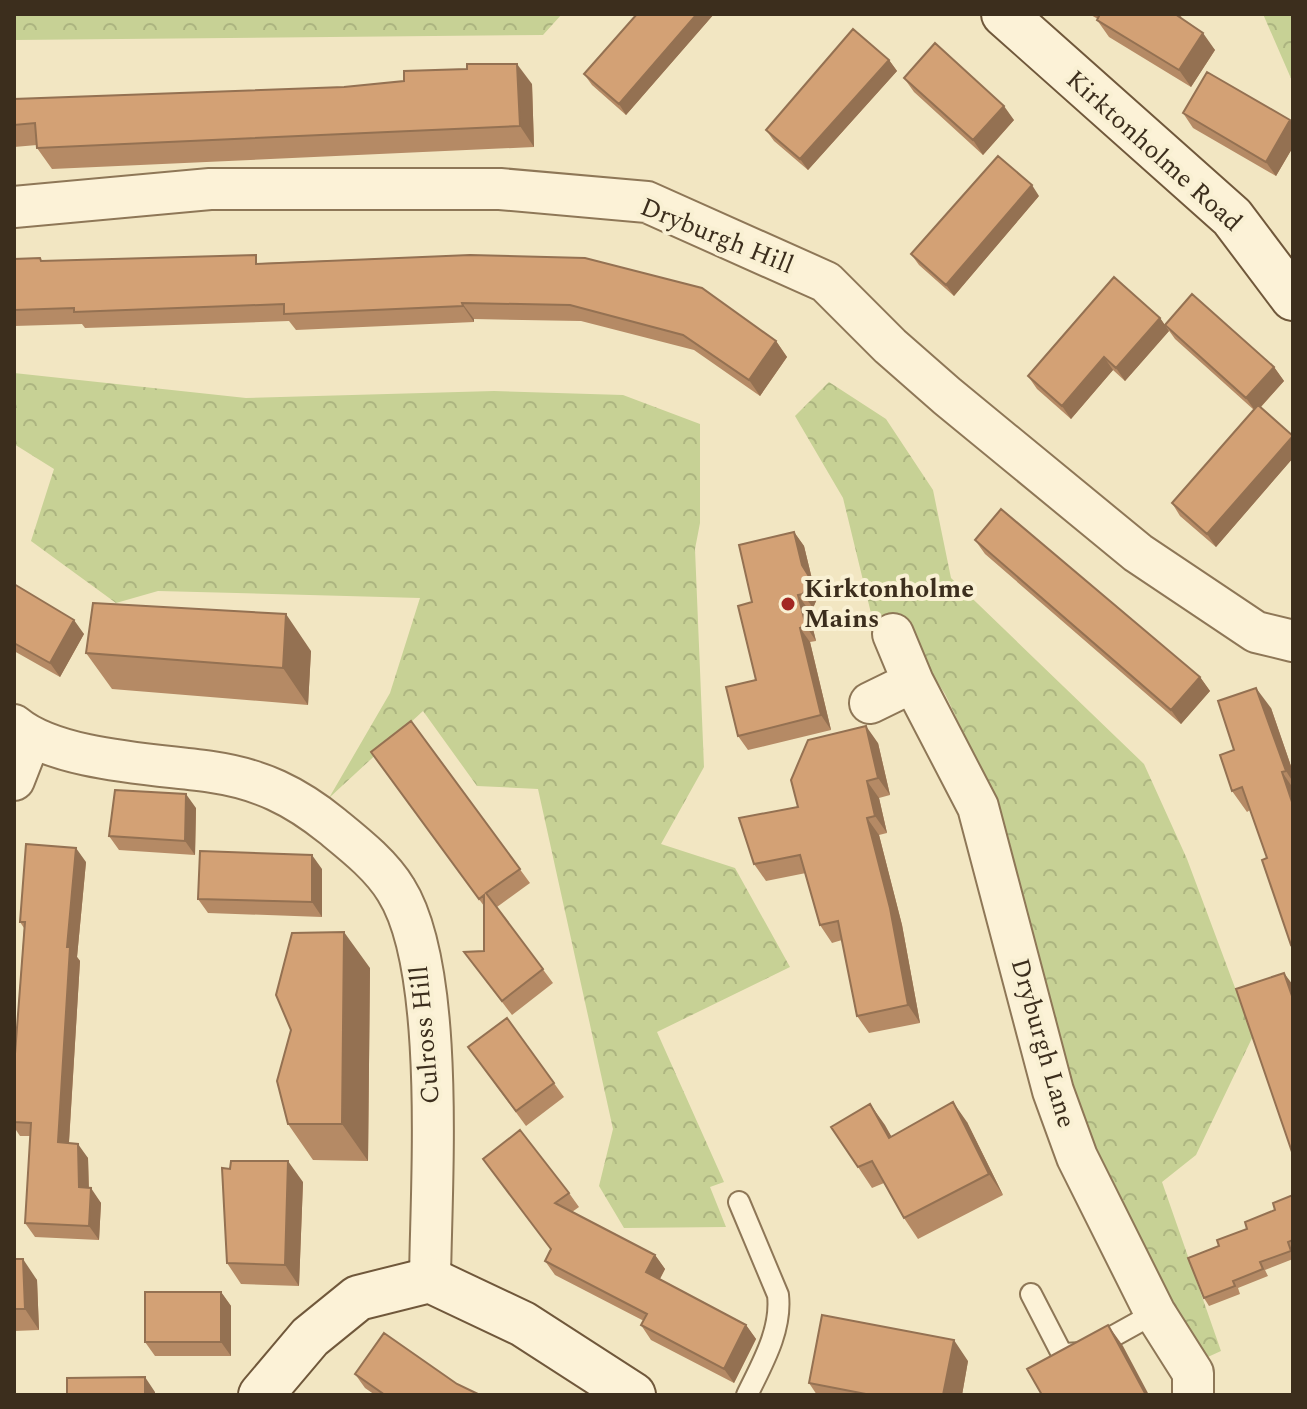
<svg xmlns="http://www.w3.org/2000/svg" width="1307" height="1409" viewBox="0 0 1307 1409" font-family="Spectral,serif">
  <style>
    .forest { fill: url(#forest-crowns) }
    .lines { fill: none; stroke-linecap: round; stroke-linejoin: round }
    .lane-casing { stroke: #8e7757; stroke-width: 24 }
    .street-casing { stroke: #8e7757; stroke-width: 44 }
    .secondary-casing { stroke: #70583b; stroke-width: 48 }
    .lane { stroke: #fcf2d7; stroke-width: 20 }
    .street { stroke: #fcf2d7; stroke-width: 40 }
    .secondary { stroke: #fcf2d7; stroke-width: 44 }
    .wall { fill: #b58a65 }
    .shaded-wall { fill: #947152 }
    .building { fill: #d3a175; stroke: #947152; stroke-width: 2 }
    .poi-dot { fill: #a32722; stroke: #f9f0d3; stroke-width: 3 }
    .labels { text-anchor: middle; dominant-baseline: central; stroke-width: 8; stroke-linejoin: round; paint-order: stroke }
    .street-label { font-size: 26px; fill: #3c2e1d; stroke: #f9f0d3 }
    .poi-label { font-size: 26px; font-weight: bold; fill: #3c2e1d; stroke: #f9f0d3; text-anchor: start }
  </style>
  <defs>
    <pattern id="forest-crowns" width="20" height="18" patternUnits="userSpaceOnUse" patternTransform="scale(2)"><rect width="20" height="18" fill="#c7d195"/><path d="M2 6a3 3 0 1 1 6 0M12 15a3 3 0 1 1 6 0" fill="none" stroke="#acb480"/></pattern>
  </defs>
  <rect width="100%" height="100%" fill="#f2e6c2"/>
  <path class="forest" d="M14,14H562L543,35L14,40Z
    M1263,14H1293V83Z
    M14,373L246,398L494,391L623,395L700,424V523L695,549L704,767L661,844L735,868L790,967L657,1032L724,1182L710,1187L726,1227L624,1228L599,1186L613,1129L538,789L477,786L423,711L329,798L390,693L420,598L158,591L116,603L31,541L54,469L14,444Z
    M829,382L886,419L933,490L951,578L1144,764L1187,859L1253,1036L1196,1155L1162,1182L1221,1351L1199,1361L1078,1115L984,775L945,694L902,628L878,642L843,498L795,416Z"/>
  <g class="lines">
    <g class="lane-casing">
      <path id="lane" d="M739,1202L778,1295C782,1330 762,1364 747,1395
        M1031,1294L1062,1354L1083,1353L1155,1313"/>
    </g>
    <g class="street-casing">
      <path id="street" d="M14,207L210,189H500L647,202L826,282L890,346L947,396L1138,553L1256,632L1293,641
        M893,634L913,682L978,807L1053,1091L1077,1157L1155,1313L1193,1373V1395
        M870,703L913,682
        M14,725C57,761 157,764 212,772C260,779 295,796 332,826C354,844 381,865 396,890C446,969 431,1184 430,1280
        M14,780L30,739"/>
    </g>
    <g class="secondary-casing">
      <path id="secondary" d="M1004,14L1232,217L1293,298
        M261,1395L310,1337L358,1298L430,1280L523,1324L633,1395"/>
    </g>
    <use href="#lane" class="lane"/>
    <use href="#street" class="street"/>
    <use href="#secondary" class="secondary"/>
  </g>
  <path class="wall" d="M637,14H714L626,115L592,85L584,74Z
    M1089,14H1183L1180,18L1215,50L1191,87L1109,37L1097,20L1098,19Z
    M889,60L897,71L808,170L774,141L766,130Z
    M904,78L1014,120L983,155L914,92Z
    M532,84L534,147L52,169L37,148V145L14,147V99Z
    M1183,113L1293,124V147L1276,176L1193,128Z
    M1039,196L954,296L919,265L911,254Z
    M470,255L776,341L787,357L760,396L694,350L581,321L474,319V322L296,330L289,321L85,328L82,324L14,326V259L43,261L262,263Z
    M1160,318L1169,331L1125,381L1113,370L1071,419L1037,389L1028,376Z
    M1165,325L1274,367L1284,381L1261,407L1293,436V458L1216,547L1180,516L1172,503L1254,410L1175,339Z
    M794,532L804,546L812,579L820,592L813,608L808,609L816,641L810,642L831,730L748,750L738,736L756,680L752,602Z
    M975,540L1200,677L1210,691L1181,724L985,554Z
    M14,584L84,634L60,677L14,651Z
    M311,651L308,705L112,689L86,653Z
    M1271,708L1293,772V947L1267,858L1250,810L1247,812L1232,791L1234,750Z
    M411,721L530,883L497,907L553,983L512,1015L464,952L484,951V906L371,752Z
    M878,743L890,795L879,798L887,833L879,835L902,925L920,1023L869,1033L857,1016L842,940L832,943L820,925L806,873L766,881L754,864L798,807Z
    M196,808L195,855L119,850L109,836Z
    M86,862L77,957L80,961L69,1143L88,1158L89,1188L101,1203L99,1240L35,1237L25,1223L30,1136H20L14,1127V1067L24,928L20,922Z
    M322,869V917L208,913L198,899Z
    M370,968L368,1161L313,1160L288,1124Z
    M507,1018L564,1097L526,1126L468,1047Z
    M870,1104L891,1136L967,1122L1003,1195L918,1239L904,1218L884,1183L872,1188L858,1167Z
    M483,1159L569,1193L579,1207L572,1212L655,1255L665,1269L660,1279L746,1325L756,1339L734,1383L651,1340L641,1325L644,1321L555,1275L545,1261L551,1249Z
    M303,1182L299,1286L241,1284L227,1263Z
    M1293,1195V1259L1265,1270L1268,1276L1238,1288L1240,1294L1209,1306L1204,1298L1219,1246L1275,1210Z
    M14,1259L37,1280L39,1330L14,1331Z
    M221,1292L231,1306V1356H155L145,1342Z
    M968,1361L962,1395H817L809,1383Z
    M355,1374L457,1384L480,1395H375L365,1388Z"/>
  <path class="shaded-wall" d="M697,14H714L626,115L619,104Z
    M1203,33L1215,50L1191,87L1179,70Z
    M889,60L897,71L808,170L800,159Z
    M517,64L532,84L534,147L520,126Z
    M1004,106L1014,120L983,155L973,140Z
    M1290,120L1293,124V147L1276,176L1266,162Z
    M1032,185L1039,196L954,296L946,285Z
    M462,303L474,319V322L463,306Z
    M1160,318L1169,331L1125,381L1116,368Z
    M776,341L787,357L760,396L749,380Z
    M1104,357L1113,370L1071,419L1062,406Z
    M1274,367L1284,381L1256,412L1246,398Z
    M1293,436V458L1216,547L1207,534Z
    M794,532L804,546L812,579L820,592L813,608L803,594L802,565Z
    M798,595L808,609L816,641L806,626Z
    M286,614L311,651L308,705L283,668Z
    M74,620L84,634L60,677L50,663Z
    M800,628L810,642L831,730L821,715Z
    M1200,677L1210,691L1181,724L1171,710Z
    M1256,688L1271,708L1293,772V782L1286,771Z
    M866,726L878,743L890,795L878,778Z
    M1282,772L1293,788V805Z
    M867,781L879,798L887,833L875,816Z
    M186,794L196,808L195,855L185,841Z
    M867,818L879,835L902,925L920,1023L908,1005Z
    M76,848L86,862L77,957L80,961L68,1157L58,1142L67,947Z
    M312,855L322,869V917L312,902Z
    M344,932L370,968L368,1161L342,1124Z
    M1284,973L1293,985V999Z
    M953,1102L967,1122L1003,1195L989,1174Z
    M870,1104L885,1125L904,1159L889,1138Z
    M78,1144L88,1158L89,1201L79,1187Z
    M288,1161L303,1182L299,1286L285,1265Z
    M91,1188L101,1203L99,1240L89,1226Z
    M655,1255L665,1269L656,1286L646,1272Z
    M23,1259L37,1280L39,1330L25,1309Z
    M221,1292L231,1306V1356L221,1342Z
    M746,1325L756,1339L734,1383L724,1369Z
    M1108,1325L1123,1346L1149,1395H1146Z
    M954,1340L968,1361L962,1395H943Z
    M145,1377L155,1392V1395H145Z"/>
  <path class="building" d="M637,14H697L619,104L584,74Z
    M1100,14H1175L1203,33L1179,70L1097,20Z
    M853,29L889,60L800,159L766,130Z
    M935,43L1004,106L973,140L904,78Z
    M467,64H517L520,126L37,148L35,123L14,125V99L344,87L404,81V71L467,69Z
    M1207,72L1290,120L1266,162L1183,113Z
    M998,156L1032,185L946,285L911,254Z
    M256,255V264L470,255L585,258L702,288L776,341L749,380L683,335L570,305L462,303L463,306L284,314V304L74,312V308L14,310V259L40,258L41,261Z
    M1114,277L1160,318L1116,368L1104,357L1062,406L1028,376Z
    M1192,294L1274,367L1246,398L1165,325Z
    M1258,405L1293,436L1207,534L1172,503Z
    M1001,509L1200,677L1171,710L975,540Z
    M794,532L802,565L810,578L803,594L798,595L806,626L800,628L821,715L738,736L726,687L756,680L738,606L752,602L739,545Z
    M14,584L74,620L50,663L14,643Z
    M93,603L286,614L283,668L86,653Z
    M1256,688L1286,771L1282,772L1293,805V944L1291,945L1262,860L1267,858L1242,787L1232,791L1220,755L1234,750L1218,701Z
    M411,721L520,869L486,893L543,969L502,1001L464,952L484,951V895L479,899L371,752Z
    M866,726L878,778L867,781L875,816L867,818L890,908L908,1005L857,1016L838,921L820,925L800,855L754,864L739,818L798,807L791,780L808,740Z
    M115,790L186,794L185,841L109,836Z
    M26,844L76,848L67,947H70L58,1142L78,1144L79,1187L91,1188L89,1226L25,1223L31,1123L14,1122V1067L25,922H20Z
    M200,851L312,855V902L198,899Z
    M344,932L342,1124H288L277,1081L291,1030L276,995L292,933Z
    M1284,973L1293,999V1151L1292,1152L1236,989Z
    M507,1018L554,1083L516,1111L468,1047Z
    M953,1102L989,1174L904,1218L872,1161L858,1167L831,1127L870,1104L889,1138Z
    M520,1130L569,1193L555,1203L655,1255L646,1272L746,1325L724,1369L641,1325L647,1314L545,1261L551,1249L483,1159Z
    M231,1161H288L285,1265L227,1263L222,1168L230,1169Z
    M1293,1195V1240L1288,1242L1291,1251L1260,1262L1263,1269L1233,1281L1235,1286L1204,1298L1188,1258L1219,1246L1217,1240L1247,1229L1245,1222L1275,1210L1273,1203Z
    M14,1259H23L25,1309H14Z
    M145,1292H221V1342H145Z
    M822,1315L954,1340L943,1395H871L809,1383Z
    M1108,1325L1146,1395H1042L1027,1369Z
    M384,1333L457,1384L480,1395H385L355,1374Z
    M145,1377V1395H67V1378Z"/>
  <circle class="poi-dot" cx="788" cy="604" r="8"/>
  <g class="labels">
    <g class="street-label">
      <text transform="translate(1154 151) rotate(42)">Kirktonholme Road</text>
      <text transform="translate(717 236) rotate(22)">Dryburgh Hill</text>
      <text transform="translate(425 1035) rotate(-95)">Culross Hill</text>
      <text transform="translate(1043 1043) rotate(74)">Dryburgh Lane</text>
    </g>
    <g class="poi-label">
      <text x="804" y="589">Kirktonholme<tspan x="804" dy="30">Mains</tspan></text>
    </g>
  </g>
  <rect width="1307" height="1409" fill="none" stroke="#3c2e1d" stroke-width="32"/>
</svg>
